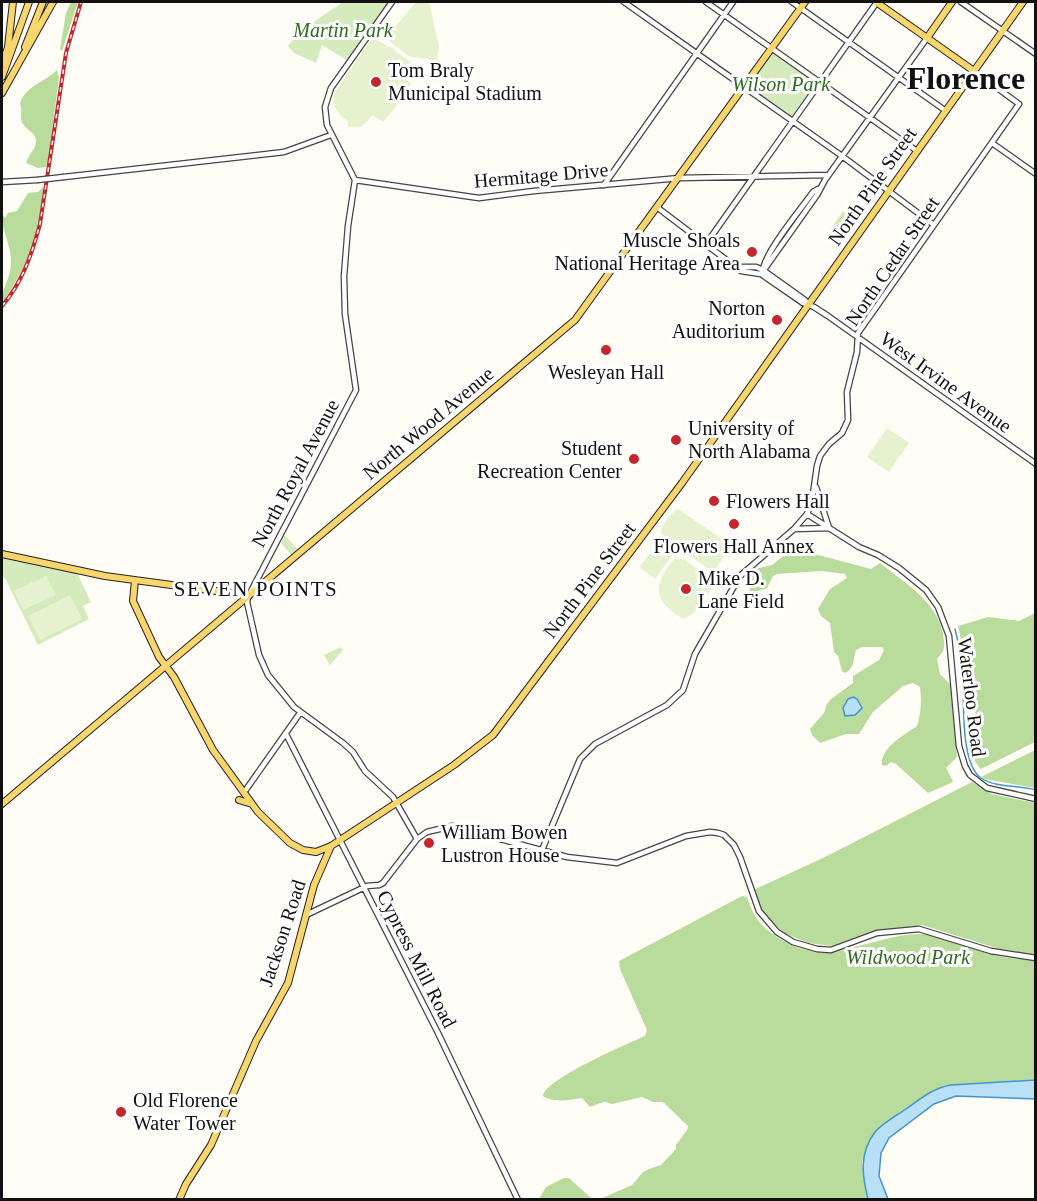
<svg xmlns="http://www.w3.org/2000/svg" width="1037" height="1201" viewBox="0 0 1037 1201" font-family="'Times New Roman',serif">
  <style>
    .green { fill: #d5ebbd }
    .forest { fill: #b9dc9c }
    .pitch { fill: #e6f2cf }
    .water { fill: #b9e0f7; stroke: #3f96cf; stroke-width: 1.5 }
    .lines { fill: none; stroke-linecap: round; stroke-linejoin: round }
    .stream { stroke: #3f96cf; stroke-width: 1.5 }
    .minor-casing { stroke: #444; stroke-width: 7 }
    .major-casing { stroke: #222; stroke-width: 8 }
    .minor { stroke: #fff; stroke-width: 4.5 }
    .major { stroke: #f9d66b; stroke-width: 6 }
    .rail-casing { stroke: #c4262e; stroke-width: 4 }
    .rail { stroke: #fff; stroke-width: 1.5; stroke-dasharray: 4.5; stroke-linecap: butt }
    .minor-bridge-casing { stroke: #444; stroke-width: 7; stroke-linecap: butt }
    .minor-bridge { stroke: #fff; stroke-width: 4.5 }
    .poi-dot { fill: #c4262e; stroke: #fff; stroke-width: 2 }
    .labels { text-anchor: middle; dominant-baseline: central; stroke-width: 6; stroke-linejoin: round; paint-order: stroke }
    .park-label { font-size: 20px; font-style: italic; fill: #2f6b1f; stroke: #fff }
    .poi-label { font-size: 20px; fill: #111; stroke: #fff; text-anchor: start }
    .street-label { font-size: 20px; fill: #111; stroke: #fff }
    .neighbourhood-label { font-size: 21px; letter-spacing: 1.5px; fill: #111; stroke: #fff }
    .town-label { font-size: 32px; font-weight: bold; fill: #111; stroke: #fff }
  </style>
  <rect width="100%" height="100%" fill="#fffdf5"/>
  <path class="green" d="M343,2H390L348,61L322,45L316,63L294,53L288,46L302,30Z
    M773,52L816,82L791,117L748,86Z
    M843,211L858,222L845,241L830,230Z
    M285,535L299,551L293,557L281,543Z
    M2,557L77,573L91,602L83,606L89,619L38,645L5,578L2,577Z
    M341,647L343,650L330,665L324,655Z"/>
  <path class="forest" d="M71,2H78L62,51L60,49L66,13Z
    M57,70L59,77L48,163L46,167L38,168L26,163C28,154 41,145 34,135C31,131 26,129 23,124C19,118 23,111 20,104C25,86 45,82 57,70Z
    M43,187C46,223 23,275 2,303C1,288 11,280 11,261C11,244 1,230 2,214L5,218L8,213L17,211L28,193L38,192Z
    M796,549L871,569L880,563C905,583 936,601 943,633C943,638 945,643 944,647C944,652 939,656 937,659L940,674L950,684L957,757L946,768L953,781L951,783L928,793L896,764L891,762L886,766L882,765C880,748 904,735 917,726C921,713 922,701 920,687L913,683L903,686L873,712L859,734H846L820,743L812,735L810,729L824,713L827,704L831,699L853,683V676L879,660L884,650L882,647H862L856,650C853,659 855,668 845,673L842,671L838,656L834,652L830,623L821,616L818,609L830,589L847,578L845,574L822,571L777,574L773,576L767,588L755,592L750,591L749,578L755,569L772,565L791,550Z
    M1035,613V742L981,769C972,761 966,739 969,727C971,720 975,715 977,708L969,692L967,666L958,626L988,617L1019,621Z
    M1035,750V788L985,779L981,777Z
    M972,782L992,794L1035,803V955L1000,949L922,925L870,932L832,946L809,943L784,933L770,920L759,908L753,890L823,858Z
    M742,896L747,897C754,918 760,926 779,938C827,970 870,935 920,934C942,934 966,947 986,953C1002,958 1019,959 1035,960V1080L928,1093L876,1131L865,1151L862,1163L868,1199H600L632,1185L643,1172L649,1169L661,1165L676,1149V1145L687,1130L688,1126L663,1102H653L642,1097L612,1104L605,1102L600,1103L590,1107L582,1098C570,1100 553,1103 543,1096C545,1079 627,1044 645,1036L647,1030L620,969L619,961Z
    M564,1178H569L592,1199H539L546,1187Z"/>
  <path class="pitch" d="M416,2H429L439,46L437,60L410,57L389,41L388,35Z
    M373,37L388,47L390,46L396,51V52L411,62L408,65L406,64L401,71L403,73L401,76L411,83L409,87L400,99L401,100L383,122L373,115L361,127H348V121C339,117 331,104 334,93Z
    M887,428L909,443L889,472L867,457Z
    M678,509L728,543V550L716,568H707L661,534C661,525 670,513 678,509Z
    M659,542L674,553L655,579L639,567Z
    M674,559H684L707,577L709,576L713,579L714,586L693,614L683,619C653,601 652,586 674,559Z
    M46,576L56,595L23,610L14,591Z
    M70,595L82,619L40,640L28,616Z"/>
  <path class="water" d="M853,697L857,699L862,708L855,715L845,716L843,708L848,699Z
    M1035,1080V1099L956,1096L934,1104L889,1138L881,1153L879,1176L888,1199H868C862,1176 859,1153 875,1132C883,1123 896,1116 906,1109C920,1099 933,1088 951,1085Z"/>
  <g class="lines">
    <path class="stream" d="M955,629C959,644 961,659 963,675C964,698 960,764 981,778C996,788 1019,785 1036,790"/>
    <g class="minor-casing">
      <path id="minor" d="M624,2L842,156L934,225
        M706,2L917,151
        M792,2L946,111
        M961,2L1036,54
        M992,143L1036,174
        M64,177L284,152L331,135
        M355,180L348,226L344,276L345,314L356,390L248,597L247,602L259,655L268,675L294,707L343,743L353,752L365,771L393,797L417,839
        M355,180L479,198L534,191L680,178L828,175
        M355,180L327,125L325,107L331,88L392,2
        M2,182L37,180
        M604,185L733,2
        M658,208L741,271L761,274L803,303L814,307L828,316L1036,464
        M706,244L877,2
        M740,267H756L763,270L805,300L808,304
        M763,270C765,252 801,209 813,192L818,189
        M761,274L817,195L825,180L927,38
        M807,514L859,547L878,555L899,568L926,590L938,607L949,636L959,746L965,766L970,775L987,788L1036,799
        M794,529L829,528L816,487
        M286,734L438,1033L518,1200
        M245,791L300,713
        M542,850L580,759L595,744L667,705L683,690L695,654L740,576L794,529L807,514L812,501L817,466L820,456L829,444L842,433L848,420L847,392L857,352L858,333L1019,104L974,71
        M306,915L367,886L379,885L383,883L417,839L427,832L452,826L567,857L617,863L686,836L710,832L718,833L724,835L734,845L740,857L759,911L777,932L793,942L817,949L831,950L877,933L919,929L991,951L1036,958"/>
    </g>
    <g class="major-casing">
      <path id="major" d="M876,2L974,71
        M927,38L952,2
        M25,47L43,2
        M2,66L8,47L13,2
        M2,77L29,2
        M2,93L53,2
        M2,554L105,576L238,594L248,597
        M135,580L133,601L159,657L174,677L213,750L258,812L290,843L303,850L316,852L331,846L454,765L493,735L682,483L1023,2
        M239,800L252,804
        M2,804L575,320L805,2
        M179,1200L186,1184L211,1145L256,1041L288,983L314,885L331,846"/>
    </g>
    <use href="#minor" class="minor"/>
    <use href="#major" class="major"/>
    <g class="rail-casing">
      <path id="rail" d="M2,306C22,283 32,254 40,224L66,53L81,2"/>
    </g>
    <use href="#rail" class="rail"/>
    <g class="minor-bridge-casing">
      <path id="minor-bridge" d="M37,180L64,177"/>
    </g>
    <use href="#minor-bridge" class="minor-bridge"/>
  </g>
  <g class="poi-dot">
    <circle cx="376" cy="82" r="6"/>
    <circle cx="752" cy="252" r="6"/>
    <circle cx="777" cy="320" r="6"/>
    <circle cx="606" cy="350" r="6"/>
    <circle cx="676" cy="440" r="6"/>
    <circle cx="634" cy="459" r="6"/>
    <circle cx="714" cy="501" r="6"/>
    <circle cx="734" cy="524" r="6"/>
    <circle cx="686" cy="589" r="6"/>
    <circle cx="429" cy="843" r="6"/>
    <circle cx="121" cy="1112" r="6"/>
  </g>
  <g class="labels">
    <g class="park-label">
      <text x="343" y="30">Martin Park</text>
      <text x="781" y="84">Wilson Park</text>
      <text x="908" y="957">Wildwood Park</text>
    </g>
    <g class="poi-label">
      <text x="388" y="70">Tom Braly<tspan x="388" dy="23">Municipal Stadium</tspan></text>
      <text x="740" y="240" text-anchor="end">Muscle Shoals<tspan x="740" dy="23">National Heritage Area</tspan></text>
      <text x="765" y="308" text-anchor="end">Norton<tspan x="765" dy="23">Auditorium</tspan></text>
      <text x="606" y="372" text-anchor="middle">Wesleyan Hall</text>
      <text x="688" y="428">University of<tspan x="688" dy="23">North Alabama</tspan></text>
      <text x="622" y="448" text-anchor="end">Student<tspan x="622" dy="23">Recreation Center</tspan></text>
      <text x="726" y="501">Flowers Hall</text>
      <text x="734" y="546" text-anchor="middle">Flowers Hall Annex</text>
      <text x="698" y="578">Mike D.<tspan x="698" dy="23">Lane Field</tspan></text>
      <text x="441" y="832">William Bowen<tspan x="441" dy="23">Lustron House</tspan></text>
      <text x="133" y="1100">Old Florence<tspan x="133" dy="23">Water Tower</tspan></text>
    </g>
    <g class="street-label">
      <text transform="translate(541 175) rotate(-5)">Hermitage Drive</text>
      <text transform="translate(872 186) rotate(-55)">North Pine Street</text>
      <text transform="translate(892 261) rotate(-56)">North Cedar Street</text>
      <text transform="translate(946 382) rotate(36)">West Irvine Avenue</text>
      <text transform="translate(428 423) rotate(-40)">North Wood Avenue</text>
      <text transform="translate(295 473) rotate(-62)">North Royal Avenue</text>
      <text transform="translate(589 580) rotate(-53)">North Pine Street</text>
      <text transform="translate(972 697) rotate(83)">Waterloo Road</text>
      <text transform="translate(282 933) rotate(-72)">Jackson Road</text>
      <text transform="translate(417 959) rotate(63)">Cypress Mill Road</text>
    </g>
    <g class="neighbourhood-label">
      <text x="256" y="589">SEVEN POINTS</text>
    </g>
    <g class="town-label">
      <text x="966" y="78">Florence</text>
    </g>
  </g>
  <rect width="1037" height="1201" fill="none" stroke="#111111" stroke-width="6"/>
</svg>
